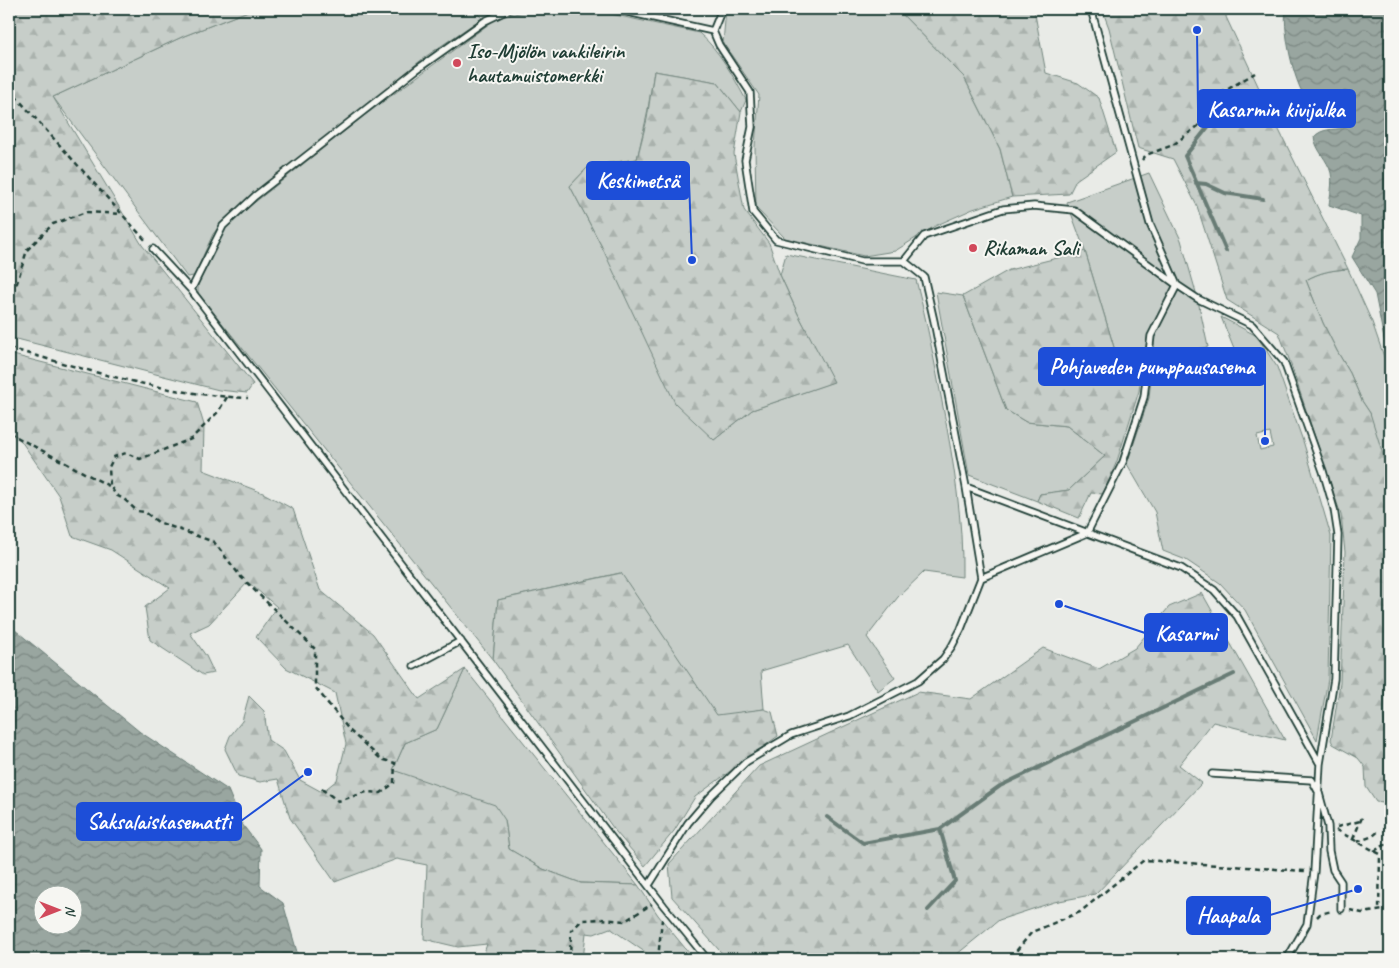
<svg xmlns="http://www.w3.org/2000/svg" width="1399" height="968" viewBox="0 0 1399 968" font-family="Caveat,sans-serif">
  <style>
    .green { fill: #c7cec9; stroke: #73867e; fill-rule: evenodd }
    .forest { fill: url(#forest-firs); stroke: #73867e }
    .water { fill: url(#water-waves); stroke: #687c75; fill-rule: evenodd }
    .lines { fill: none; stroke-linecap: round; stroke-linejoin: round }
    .stream { stroke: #687c75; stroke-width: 4 }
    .lane-casing { stroke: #1f3d34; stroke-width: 9 }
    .path { stroke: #1f3d34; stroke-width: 2.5; stroke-dasharray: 5 4; stroke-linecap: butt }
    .lane { stroke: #f6f6f2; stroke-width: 5.5 }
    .poi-dot { fill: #d1495b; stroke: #f6f6f2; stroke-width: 2 }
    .labels { text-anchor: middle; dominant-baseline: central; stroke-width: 4; stroke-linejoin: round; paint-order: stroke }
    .poi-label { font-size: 21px; font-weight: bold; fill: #1f3d34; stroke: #f6f6f2; text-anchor: start }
    .leader { fill: none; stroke: #1d4ed8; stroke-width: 2 }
    .callout-dot { fill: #1d4ed8; stroke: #f6f6f2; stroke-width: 2 }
    .callout { fill: #1d4ed8; stroke: #1d4ed8; stroke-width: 2 }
    .callout-label { font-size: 22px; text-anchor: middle; font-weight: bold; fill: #fff }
  </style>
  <defs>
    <pattern id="forest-firs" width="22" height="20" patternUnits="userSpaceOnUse" patternTransform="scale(1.25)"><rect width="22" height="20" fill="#c7cec9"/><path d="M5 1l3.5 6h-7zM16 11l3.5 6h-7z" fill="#aab2ad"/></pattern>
    <pattern id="water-waves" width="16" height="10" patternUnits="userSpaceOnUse" patternTransform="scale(1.25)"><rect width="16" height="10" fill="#99a6a0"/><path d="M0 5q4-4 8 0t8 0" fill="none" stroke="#7c8883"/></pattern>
  </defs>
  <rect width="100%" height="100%" fill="#e9ebe7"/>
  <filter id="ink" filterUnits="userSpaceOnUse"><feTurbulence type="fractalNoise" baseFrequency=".02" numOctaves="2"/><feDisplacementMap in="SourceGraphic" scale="10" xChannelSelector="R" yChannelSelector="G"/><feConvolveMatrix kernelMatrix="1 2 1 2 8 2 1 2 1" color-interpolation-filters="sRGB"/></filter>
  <g filter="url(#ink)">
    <path class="green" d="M253,9H473L482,18L425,57L223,222L213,234L194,276L187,277L53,97L184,36Z
      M536,9H587L699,33C720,51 733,76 746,100L741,112L717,82L654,71L647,115L637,159L589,166L570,186L601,245L714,440L752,410L833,382L798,314L780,275L786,254L916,280C927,322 935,364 943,407C954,464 963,520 962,577L924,572L898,597L867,637L895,678L878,691L848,645L761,671L764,709L717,716L620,573L498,600L493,660L198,293V285L226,225L365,115L497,18Z
      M726,9H897L964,77L1000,149L1012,197L973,209L935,226L895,251L864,256L785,238L756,208L755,146L759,95L723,43Z
      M1149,173L1181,240L1197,296L1208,347L1143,357L1119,364L1085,251L1067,202Z
      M1348,269L1372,322L1390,374V545L1370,413L1362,401L1350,373L1337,351L1323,323L1306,280C1320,272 1332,270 1348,269Z
      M936,292L963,296L1006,410L1026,422L1067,426L1105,456L1069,490L1040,494L1037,501L969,475Z
      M1221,317L1257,336L1277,367L1304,444L1331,536L1328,679L1317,740L1245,610L1220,583L1186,560L1163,551L1155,512L1127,464L1149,398L1153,358L1199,367L1213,368L1236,354ZM1270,433L1273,447L1260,450L1257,436Z
      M465,669L638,885L581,883L543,869L509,849L505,820L393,770L405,743L437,729Z"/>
    <path class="forest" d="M9,9H253L184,36L53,97L142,245L253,384L247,393L219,390L9,337Z
      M897,9H1034L1046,73L1078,83L1099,98L1116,152L1076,180L1069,194L1012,197L1000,149L964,77Z
      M1102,9H1227L1226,17L1272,116L1348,269C1332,270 1320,272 1306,280L1323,323L1337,351L1350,373L1362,401L1370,413L1390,477V636L1385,682L1384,718L1390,767V804L1376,802L1366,787L1365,767L1358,758L1333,744L1331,740L1340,683L1345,552L1341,515L1289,359L1279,333L1227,300L1197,206L1173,159L1138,148L1109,28Z
      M654,71L717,82L741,112L734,154L744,210L769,243L780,275L798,314L834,382L752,410L714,440L675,403L601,245L570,186L589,166L637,159L647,119Z
      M1085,251L1119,364L1143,357L1139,391L1117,461L1103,494L1091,493L1079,518L1037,501L1040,494L1069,490L1105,456L1067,426L1026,422L1006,410L963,296L1009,270Z
      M9,354L197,402L204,425L203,470L263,493L293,509L320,590L373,634L419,699L465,669L437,729L405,743L393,770L495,805L505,820L509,849L543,869L581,883L638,885L658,915L694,959H655L610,928L594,934L586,933L583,959H482L487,944L458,947L424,939L427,865L397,859L335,882L290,818L278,779L260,782L238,776L225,749L230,736L242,721L249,696L264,711L268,740L284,751L300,780L322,792L337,780L346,744L335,693L286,668L256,637L277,607L248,582L209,624L190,633L206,656L214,673L203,675L150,640L145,607L170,588L111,550L72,536L59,496L19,438L9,431Z
      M621,573L717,715L764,709L772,712L778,736L695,797L674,831L645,866L616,832L493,660L498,600Z
      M1202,593L1285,740L1213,722L1179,765L1202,783L1096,894L1054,902L999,920L951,959H727L672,897L669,864L759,766L918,692L971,699L1043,648L1099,669L1135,648L1169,607Z"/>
    <path class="water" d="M1286,9H1390V349L1385,344L1375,294L1352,257L1361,238V216L1329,205C1330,196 1333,183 1331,173C1328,160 1316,151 1314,137C1322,128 1333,130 1344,128L1350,119C1340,114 1328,117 1317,111C1296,100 1282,31 1286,9Z
      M9,625L140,732L228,790L242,824L261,849L260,886L283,903L299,959H9ZM42,896H72V926H42Z"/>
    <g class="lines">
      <path class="stream" d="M1196,183L1206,184L1225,193L1263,199
        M1226,251L1185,156L1215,118L1244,99
        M827,817L863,843L940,829L1000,786L1234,674
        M928,910L955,881L940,829"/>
      <g class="lane-casing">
        <path id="lane" d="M614,9L713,31L719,45L750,92L752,127L745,160L753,212L776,240L862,261H904L924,277L934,321L966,487L981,578
          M1091,9L1150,224L1176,283
          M713,31L722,9
          M153,249L191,290L664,906L707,959
          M904,261L924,236L1003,209L1034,206L1074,210L1177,285L1198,299L1252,325L1284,362L1323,471L1334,509L1338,535L1334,679L1320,764
          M191,290L223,226L255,196L416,70L485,21L510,9
          M966,487L1181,568L1214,590L1237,616L1320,764L1314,872L1307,924L1287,959
          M414,666L461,641
          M1212,774L1312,780L1319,793L1328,826L1329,851L1333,870L1341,882V909
          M649,885L688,823L711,796L746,762L791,735L849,716L918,681L943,659L952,646L961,629L981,578L1087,533L1123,462L1144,397L1151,336L1177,285"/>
      </g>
      <path class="path" d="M9,89L147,242
        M1142,160L1146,155L1173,145L1198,126L1208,101L1255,73
        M9,290L17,283L27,250L53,224L86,212L122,214
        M9,348C87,370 167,395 248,398
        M227,397L218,412L191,439L140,459L126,453L114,457L109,467L110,486L116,495L124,499L137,511L145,512L158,522L214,542L241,577L315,649V687L350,731L381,759L395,763L394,783L381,793L367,792L338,801L319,787
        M9,433L109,486
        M1337,827L1360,821
        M1336,830L1380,854L1379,911
        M1353,839L1363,815
        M1357,842L1373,836L1380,830
        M1374,851L1390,842
        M1350,910L1362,913L1390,909
        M1317,917L1320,914L1332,911
        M570,959L571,931L582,920L600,919L625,921L652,904
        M658,959L662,919
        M1013,959L1017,950L1032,932L1080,912L1144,860L1305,871"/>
      <use href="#lane" class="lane"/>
    </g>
  </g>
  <g class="poi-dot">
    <circle cx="457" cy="63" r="5"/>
    <circle cx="973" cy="248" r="5"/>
  </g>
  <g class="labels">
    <g class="poi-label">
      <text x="467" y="51">Iso-Mjölön vankileirin<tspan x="467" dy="24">hautamuistomerkki</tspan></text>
      <text x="983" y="248">Rikaman Sali</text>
    </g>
  </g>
  <path class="leader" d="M1197 30L1198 109M692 260L689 181M1265 441L1265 366M1059 604L1145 633M308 772L241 821M1358 889L1270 915"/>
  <g class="callout-dot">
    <circle cx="1197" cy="30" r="5"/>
    <circle cx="692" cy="260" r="5"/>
    <circle cx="1265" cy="441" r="5"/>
    <circle cx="1059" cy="604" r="5"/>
    <circle cx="308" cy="772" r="5"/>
    <circle cx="1358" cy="889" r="5"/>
  </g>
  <g class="callout">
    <rect x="1198" y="90" width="157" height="37" rx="5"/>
    <rect x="587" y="162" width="102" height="37" rx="5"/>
    <rect x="1039" y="348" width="226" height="37" rx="5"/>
    <rect x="1145" y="614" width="82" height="37" rx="5"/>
    <rect x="77" y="803" width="164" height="37" rx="5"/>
    <rect x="1187" y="897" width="83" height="37" rx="5"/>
  </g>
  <g class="callout-label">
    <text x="1276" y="117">Kasarmin kivijalka</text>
    <text x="638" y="188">Keskimetsä</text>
    <text x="1152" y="374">Pohjaveden pumppausasema</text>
    <text x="1186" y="641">Kasarmi</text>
    <text x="159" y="829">Saksalaiskasematti</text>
    <text x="1228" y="923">Haapala</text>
  </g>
  <rect width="1399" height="968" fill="none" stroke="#f6f6f2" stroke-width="30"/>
  <rect x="15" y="15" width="1369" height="938" fill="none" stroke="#1f3d34" stroke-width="2" filter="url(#ink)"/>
  <g transform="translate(58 910) rotate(90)"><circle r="24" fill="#f6f6f2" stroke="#a0aca6"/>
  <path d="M0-4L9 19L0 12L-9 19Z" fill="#d1495b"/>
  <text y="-8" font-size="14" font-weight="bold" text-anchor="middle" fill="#1f3d34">N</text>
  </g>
</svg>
